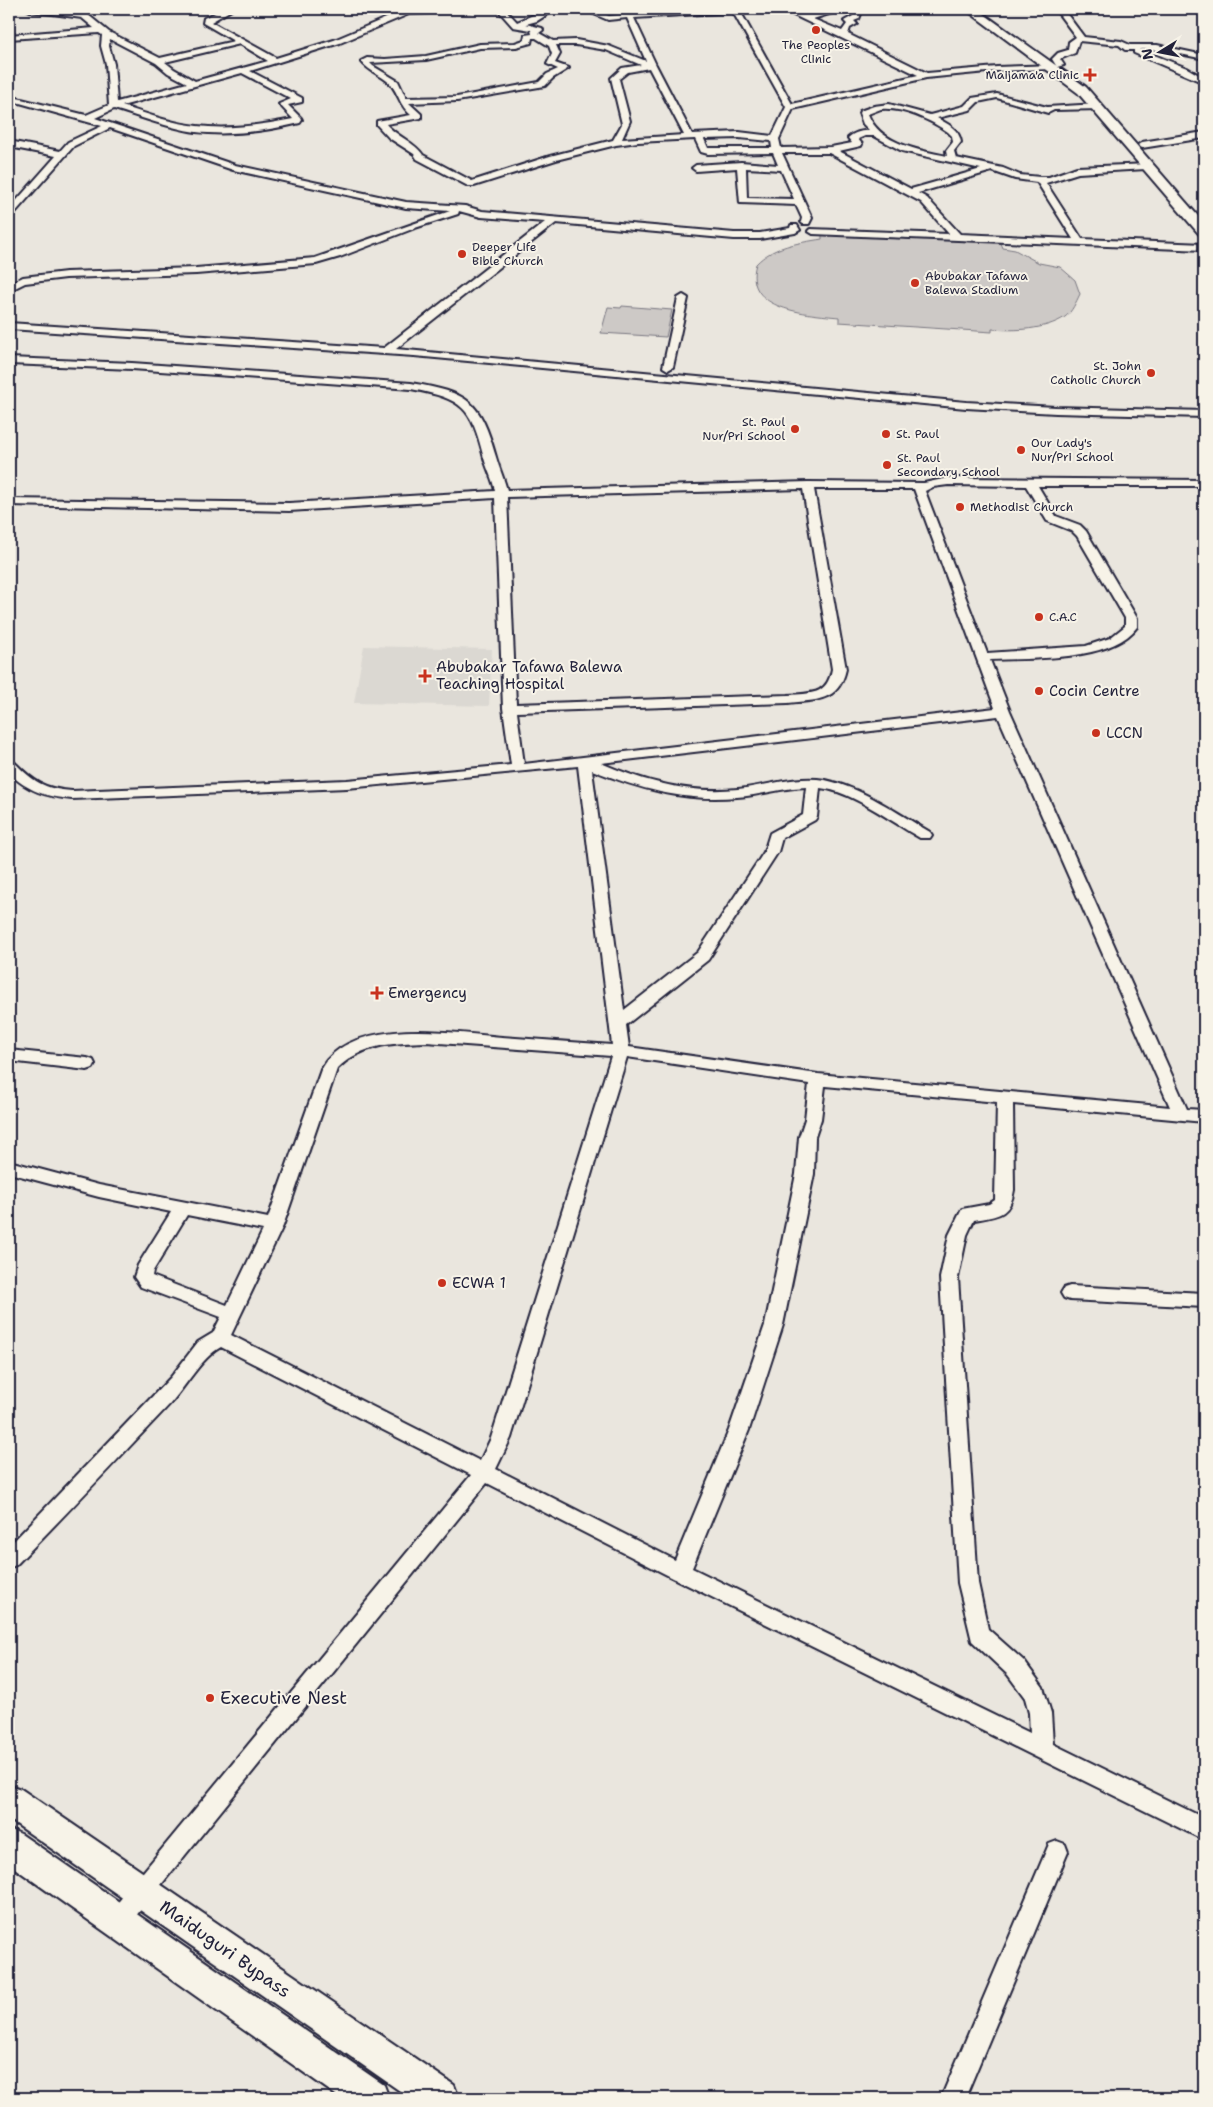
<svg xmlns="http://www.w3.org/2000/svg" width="1213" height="2107" viewBox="0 0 1213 2107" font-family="'Shantell Sans',sans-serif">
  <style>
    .built { fill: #dbd8d2 }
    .green { fill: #cdc9c6; stroke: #787680 }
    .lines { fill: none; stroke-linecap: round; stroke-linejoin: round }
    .minor-casing { stroke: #22223b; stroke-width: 4 }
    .highway-casing { stroke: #22223b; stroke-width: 4 }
    .minor { fill: #f7f3e8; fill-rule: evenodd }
    .highway { fill: #f7f3e8; fill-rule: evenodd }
    .poi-dot { fill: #c8321e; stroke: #f7f3e8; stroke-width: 2 }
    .labels { text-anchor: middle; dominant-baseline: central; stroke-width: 4; stroke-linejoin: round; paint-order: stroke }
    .far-poi-label { font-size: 12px; fill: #22223b; stroke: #f7f3e8; text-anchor: start }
    .poi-label { font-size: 15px; fill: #22223b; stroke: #f7f3e8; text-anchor: start }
    .near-poi-label { font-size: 18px; fill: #22223b; stroke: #f7f3e8; text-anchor: start }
    .near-street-label { font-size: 18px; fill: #22223b; stroke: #f7f3e8 }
  </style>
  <rect width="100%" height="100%" fill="#eae6de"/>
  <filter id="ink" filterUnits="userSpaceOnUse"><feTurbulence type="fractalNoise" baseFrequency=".02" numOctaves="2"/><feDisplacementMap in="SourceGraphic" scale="10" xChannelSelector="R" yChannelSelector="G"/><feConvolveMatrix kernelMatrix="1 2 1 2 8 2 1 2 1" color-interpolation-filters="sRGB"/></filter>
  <g filter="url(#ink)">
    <path class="built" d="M364,646L492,649L489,706L354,703Z"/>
    <path class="green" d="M822,234L1001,243L1003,248L1015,250L1039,263L1060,267L1075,280L1080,294C1076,302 1072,312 1065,317C1045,330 1015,331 992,329V332L839,322V317C809,314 742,311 756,264C773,246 798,243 822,239Z
      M622,306L672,310L666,337L601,333L608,307L621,308Z"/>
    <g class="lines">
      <g class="minor-casing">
        <path id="minor" d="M26,9H46L87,14L109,32L160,58L234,41L203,23L204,18L224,9H233L211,22L276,58L334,40L398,13L373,11L369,9H476L472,11L409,14L340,43L250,71L302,98V102L288,105L301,118L302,120L300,123C267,131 230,136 196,132C168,128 141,117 114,109L95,118L235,165L406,202L465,206L482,211L734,233H760L790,228L791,225H797L800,230L795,233L760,239H734L556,223L396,349L966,402L1056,407L1204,411V417L1056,413L966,408L414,356L9,329V323L384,348L545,222L481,217L459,211L458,214L415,228L340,257L316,264L196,274L66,278L25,283L9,291V284L23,277L66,272L196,268L315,258L450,211L406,208L233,170L110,128L74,146L12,216L9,217V209L56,156L9,147V141L60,151L68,142L102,126L9,100V96L86,115L109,105L106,64L101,46L102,35L99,33L9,39V35L94,28L82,18L30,11ZM110,39L156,63L168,73L187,83L117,102L114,64L109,46ZM240,44L268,61L195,81L174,69L165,62ZM242,73L291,99L279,104L293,119C261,125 229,130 197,126C171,123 147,114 122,106Z
          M497,9H505L517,22L547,9H556L537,21L526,24L542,28L543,30L539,33L553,41L576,40L609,46L646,61L627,18L608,20L582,9H592L609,16L646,12L739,9L792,104L918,75L781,9C791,9 801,16 809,15C821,14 832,9 845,9L813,19L842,31L847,24L844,21L853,16L855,9H863L859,19L854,21L857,24L850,28L848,34L927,73L997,67L1055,65L1056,67L1052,69L997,71L926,78L793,109L779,139L781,148L831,147L852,143L848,138C853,133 862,130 870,131L863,124L859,113L860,111L874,106L889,104L930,115L964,106L972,98L997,94L1047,107L1098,104L1101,105V109L1054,110L1048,113L997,98L978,102L970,110L937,118C948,124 959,129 961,142L954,151L956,158L1003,168L1020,175L1040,177H1049L1077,167L1149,164V168L1146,169L1078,173L1046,183L1082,239L1204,244V250L813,234L808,231L810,229L949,234L921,202L829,153H782L812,218L809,224H803L801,222L802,218L796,205L740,203L737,168L696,171L692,168L696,165L741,162L778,165L773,153L708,154L701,152L695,139L638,142L616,145L556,160L474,186H468L417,159L414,154L389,138L377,125V121L411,115C399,104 400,97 392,86C386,77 370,73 361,61L367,58L385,59L426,56L480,44L515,43L524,40L525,35L532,34L531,30L513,27ZM733,12L786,107L772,136L739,132L692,134L656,65L634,18ZM532,38H536L549,46L552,54L547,64L558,69L547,74L539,82L457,97L406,98L398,81L373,66L370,63L426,60L480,48L516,47L531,43ZM556,45H576L606,50L641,65L622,68L611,78L622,124L613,140L550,156L472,181L423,155C416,143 396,136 386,124L421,118V114L409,103L457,101L545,86L553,78L569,68L555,63L560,54ZM649,68L684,135L622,139L630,121L619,79L628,72ZM881,109C903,107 930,120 948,132L952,136L953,142L946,151L947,156C919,150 879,144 868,114ZM865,136H874L902,151L981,169L911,189L839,151L861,146L862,144L858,139ZM739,138L771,141L772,148H708L704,139ZM746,168L781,170L794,199L747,198ZM992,171L1015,179L1037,182L1073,239L960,234L927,198L918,193Z
          M1055,9H1063L1084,37L1121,41L1130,45H1157L1204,55V59L1166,51L1139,49L1187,68L1204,78V83L1134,53V50H1125L1119,45L1079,41L1075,53L1060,59L1064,65L1057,67L1052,59L1058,53L1068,50L1069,42L1076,37Z
          M1204,132V138L1142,148L1138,145L1142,142Z
          M683,295L688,298L673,367L668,370L663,367L678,298Z
          M9,358L132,363L411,383C469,393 480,400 496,457C499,468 504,479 507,490L808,482L924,483L948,478L1204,480V486H1038L1056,516L1080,525L1086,531L1137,618V627C1111,662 1032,658 990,660L1010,711L1187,1109L1204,1110V1122L1013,1104L1014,1190C1010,1216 998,1216 974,1220L967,1235L958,1278L978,1583L988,1629L1024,1661L1043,1687L1051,1713L1053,1744L1204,1818V1840L673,1578L487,1483L126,1928L118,1932L110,1928L106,1920L110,1912L471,1475L221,1347C201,1358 186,1386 170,1404C119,1458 68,1512 16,1565L9,1568V1546L171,1377L198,1342L213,1333L221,1317L141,1287L134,1277L138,1265L171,1212L99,1197L9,1173V1161L99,1185L268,1218L322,1067C353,1016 453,1033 502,1037C539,1040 575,1042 612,1045L578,766L347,788L72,799C46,797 28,791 9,773V761L14,762C34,782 44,789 72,791L347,780L511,765L503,708L495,498L289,511L9,505V499L289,503L495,491C493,480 487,469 484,458C471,407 464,399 411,389L132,369L9,364ZM948,485L1026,486L1047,521L1072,531L1077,536L1125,618V626L1110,638L1086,646L987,653L925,491L933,487ZM803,489L832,669C827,696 811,693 788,695L516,704L507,497ZM814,489H914L995,708L524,764L517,712L788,703C816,700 839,702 846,669ZM998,716L1170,1107L818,1074L629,1047L626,1025L708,960L778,852L782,838L815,820L817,817L820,788C852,791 892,822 920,838H930L932,835L930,832C897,813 863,788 825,780C796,775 766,786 738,789C689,794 645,782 601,763ZM592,770C639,789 686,802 737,797C760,795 783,788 806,787L803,815L770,833L764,852L698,952L624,1010ZM426,1042L611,1056L491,1438L480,1461L231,1335L283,1226L337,1069C362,1044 392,1043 426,1042ZM627,1057L809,1084L805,1119L799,1137L796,1174L765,1325L729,1430L675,1560L496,1469L511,1438ZM825,1086L997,1102L995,1200L989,1204L962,1209L949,1235L940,1278L958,1583L972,1641L1008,1675L1025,1698L1029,1713L1030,1733L692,1568L749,1430L783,1325L814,1174L815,1137L821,1119ZM187,1215L263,1230L227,1305L152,1276L153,1271Z
          M9,1050L87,1058L93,1060L95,1064L93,1068L87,1070L9,1061Z
          M1070,1286L1204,1293V1307L1070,1300L1064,1298L1061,1293L1064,1288Z
          M1057,1841L1065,1844L1068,1852L965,2098H941L1049,1844Z"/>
      </g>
      <g class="highway-casing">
        <path id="highway" d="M965,9H977L1086,87L1204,223V235L1199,234L1078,93Z
          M9,1785L21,1789L454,2085L459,2098H410L9,1819Z
          M9,1829L21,1834L384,2085L389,2098H340L9,1864Z"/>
      </g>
      <use href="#minor" class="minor"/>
      <use href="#highway" class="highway"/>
    </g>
  </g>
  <g class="poi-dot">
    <circle cx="816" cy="30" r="5"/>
    <path d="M1087.5 67.5h5v5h5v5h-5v5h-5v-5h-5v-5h5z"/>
    <circle cx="462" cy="254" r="5"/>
    <circle cx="915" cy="283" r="5"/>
    <circle cx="1151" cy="373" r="5"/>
    <circle cx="795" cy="429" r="5"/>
    <circle cx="886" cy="434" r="5"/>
    <circle cx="1021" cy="450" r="5"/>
    <circle cx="887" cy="465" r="5"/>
    <circle cx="960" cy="507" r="5"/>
    <circle cx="1039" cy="617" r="5"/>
    <path d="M422.5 668.5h5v5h5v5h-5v5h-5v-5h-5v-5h5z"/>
    <circle cx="1039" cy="691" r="5"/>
    <circle cx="1096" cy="733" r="5"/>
    <path d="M374.5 985.5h5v5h5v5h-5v5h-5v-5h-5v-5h5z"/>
    <circle cx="442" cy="1283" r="5"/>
    <circle cx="210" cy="1698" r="5"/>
  </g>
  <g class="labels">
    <g class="far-poi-label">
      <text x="816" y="45" text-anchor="middle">The Peoples<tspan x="816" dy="14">Clinic</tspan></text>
      <text x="1079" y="75" text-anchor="end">Maijama'a Clinic</text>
      <text x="472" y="247">Deeper Life<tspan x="472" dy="14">Bible Church</tspan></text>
      <text x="925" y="276">Abubakar Tafawa<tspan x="925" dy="14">Balewa Stadium</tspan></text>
      <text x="1141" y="366" text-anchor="end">St. John<tspan x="1141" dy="14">Catholic Church</tspan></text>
      <text x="785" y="422" text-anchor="end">St. Paul<tspan x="785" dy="14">Nur/Pri School</tspan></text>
      <text x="896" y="434">St. Paul</text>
      <text x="1031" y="443">Our Lady's<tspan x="1031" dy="14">Nur/Pri School</tspan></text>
      <text x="897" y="458">St. Paul<tspan x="897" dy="14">Secondary School</tspan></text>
      <text x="970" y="507">Methodist Church</text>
      <text x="1049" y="617">C.A.C</text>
    </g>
    <g class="poi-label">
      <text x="436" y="667">Abubakar Tafawa Balewa<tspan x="436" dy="17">Teaching Hospital</tspan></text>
      <text x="1049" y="691">Cocin Centre</text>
      <text x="1106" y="733">LCCN</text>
      <text x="388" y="993">Emergency</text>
      <text x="452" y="1283">ECWA 1</text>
    </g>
    <g class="near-poi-label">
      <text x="220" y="1698">Executive Nest</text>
    </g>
    <g class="near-street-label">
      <text transform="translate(225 1949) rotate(35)">Maiduguri Bypass</text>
    </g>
  </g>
  <rect width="1213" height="2107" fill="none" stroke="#f7f3e8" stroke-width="30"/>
  <rect x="15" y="15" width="1183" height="2077" fill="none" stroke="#22223b" stroke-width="2" filter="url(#ink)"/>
  <g transform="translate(1160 52) rotate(260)" stroke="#f7f3e8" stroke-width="4" paint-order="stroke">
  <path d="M0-4L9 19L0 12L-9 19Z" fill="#22223b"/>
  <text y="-8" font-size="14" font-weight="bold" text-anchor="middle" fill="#22223b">N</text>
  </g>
</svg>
